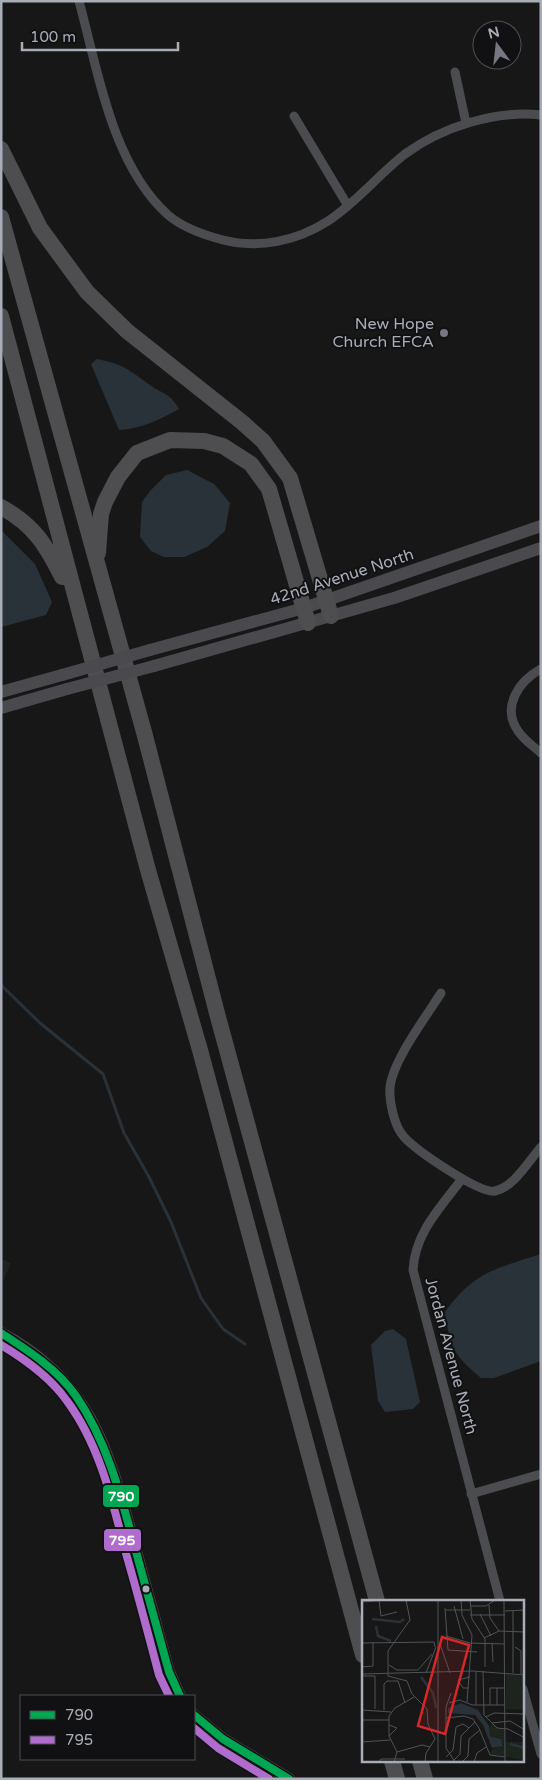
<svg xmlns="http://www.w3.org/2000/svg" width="542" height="1780" viewBox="0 0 542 1780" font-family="'Varela Round',sans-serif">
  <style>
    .built { fill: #212123 }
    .water { fill: #2a3239 }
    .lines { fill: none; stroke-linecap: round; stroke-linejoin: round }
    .stream { stroke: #2a3239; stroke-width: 3 }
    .street { stroke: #4b4c50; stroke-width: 9 }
    .secondary { stroke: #4a4a4e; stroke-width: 12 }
    .highway { stroke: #4e4e51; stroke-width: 16 }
    .secondary-bridge { stroke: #4a4a4e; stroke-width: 12 }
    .bus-1-casing { stroke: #111113; stroke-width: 11 }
    .bus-2-casing { stroke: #111113; stroke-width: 11 }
    .bus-1 { stroke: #00a651; stroke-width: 8 }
    .bus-2 { stroke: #b06ccc; stroke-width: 8 }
    .poi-dot { fill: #757880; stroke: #111113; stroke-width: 2 }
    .bus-dot { fill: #a8adb8; stroke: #111113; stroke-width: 2 }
    .labels { text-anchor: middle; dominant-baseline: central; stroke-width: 4; stroke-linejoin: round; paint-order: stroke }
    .poi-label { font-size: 16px; fill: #a8adb8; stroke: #111113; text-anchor: end }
    .street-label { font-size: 16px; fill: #a8adb8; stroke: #111113 }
    .inset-river { fill: none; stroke: #2a3239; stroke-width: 2.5 }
    .inset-road { fill: none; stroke: #515357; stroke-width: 1 }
    .view { fill: #d62828; fill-opacity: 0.15; stroke: #d62828; stroke-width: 2.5 }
    .inset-edge { fill: none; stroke: #a8adb8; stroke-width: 2.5 }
    .line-badge { stroke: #111113; stroke-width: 2 }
    .badge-label { font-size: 14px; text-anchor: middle; font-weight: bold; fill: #fff }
  </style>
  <rect width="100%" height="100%" fill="#171717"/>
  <path class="built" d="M1,1259L11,1263L1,1286Z"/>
  <path class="water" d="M97,359C123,364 129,370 150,385C164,395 170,393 179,409C159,420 141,429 119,430L91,364Z
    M187,470L214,484L230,503L225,531L207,547L184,557H164L151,551L140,537L142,502L150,491L166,475Z
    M1,530L35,564L52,602L46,615L1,627Z
    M541,1254V1361L494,1378H481C454,1355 450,1348 445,1312C475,1271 495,1269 541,1254Z
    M393,1329L406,1339L420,1402L413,1409L385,1412L378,1401L371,1345L385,1331Z"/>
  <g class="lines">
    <path class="stream" d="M1,985L40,1023L103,1074L124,1133L149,1177L171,1222L201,1298L223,1329L245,1344"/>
    <path class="street" d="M79,1C98,71 112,165 168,215C183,228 204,235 223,240C259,249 297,241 328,221C357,202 378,175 405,154C442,127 495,110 541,115
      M455,72L466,123
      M294,116L348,206
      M541,669C519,681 501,707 518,731C524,740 533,746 541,753
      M441,993C426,1017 393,1060 390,1087C389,1101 394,1126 404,1137C416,1150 479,1194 495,1191C514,1187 528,1162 541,1147
      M461,1180C440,1208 415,1233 413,1270L500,1601
      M471,1494L541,1474
      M523,1689L541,1754"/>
    <path class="secondary" d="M150,650L304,608L541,526
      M154,666L394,598L541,548
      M1,692L62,675
      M1,708L67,689
      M1,1333C90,1380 108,1450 133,1540C145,1584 157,1628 169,1672L180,1696
      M194,1715L223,1739L289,1779"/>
    <path class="highway" d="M1,149L40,228L87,292L127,331L243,423L263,441L290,478L331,616
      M1,217L144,732L218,1017L377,1601
      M1,316L148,870L200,1050L363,1655
      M1,507C34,525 46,545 62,577
      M98,553L101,514L105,502L118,477L137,453L170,440L204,441L223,446L251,464L269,489L308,623
      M392,1761L397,1779
      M420,1761L425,1779"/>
    <path class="secondary-bridge" d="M62,675L150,650
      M67,689L154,666"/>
    <g class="bus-1-casing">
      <path id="bus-1" d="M1,1333C29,1351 57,1369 76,1396C107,1441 121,1496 135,1548C146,1589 158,1631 169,1672L180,1696
        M194,1715L223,1739L289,1779"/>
    </g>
    <g class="bus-2-casing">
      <path id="bus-2" d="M1,1345C26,1360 50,1377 67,1401C99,1444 112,1499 125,1550C137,1591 148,1633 159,1675L169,1696
        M194,1728L218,1748L269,1779"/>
    </g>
    <use href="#bus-1" class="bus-1"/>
    <use href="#bus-2" class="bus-2"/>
  </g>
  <circle class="poi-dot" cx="444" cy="333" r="5"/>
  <circle class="bus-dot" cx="146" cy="1589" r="4.5"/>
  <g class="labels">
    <g class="poi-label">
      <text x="434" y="324">New Hope<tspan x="434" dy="18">Church EFCA</tspan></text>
    </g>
    <g class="street-label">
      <text transform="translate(342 577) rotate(-18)">42nd Avenue North</text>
      <text transform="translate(451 1356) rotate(75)">Jordan Avenue North</text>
    </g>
  </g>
  <g transform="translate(362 1600)">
    <rect width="162" height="162" fill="#171717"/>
    <path d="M144,74L162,76V110L144,109ZM130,124L142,130L143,142H162V160L128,154L131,149L142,145L138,138L129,136L127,127Z" fill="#1d241e"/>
    <path d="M99,103L116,110L127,126L128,136L139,139L141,146L130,148L121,125L113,115L86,113V108Z" fill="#2a3239"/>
    <path class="inset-river" d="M10,19L38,22L42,19M14,26L16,36L29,41M59,77L71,93L74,108M148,144L163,148"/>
    <path class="inset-road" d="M17,0L19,16L35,12M44,0L48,20L26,51V76L45,81L50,94L65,109L66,124L73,139L64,153L63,162M76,0V162M99,0L100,15L110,35L105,102M108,0L110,19L123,39V67M142,0L143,162M0,2L25,0M127,5L128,18L137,31M92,6L101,39M109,6H124L133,0M83,8L86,50L115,52M84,10H108M143,11L163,10M151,11V73M118,14L129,36M108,15H143M84,36L108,43L143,44M122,38L137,31L163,32M0,43L72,42L73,47M130,43L131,62M78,44L88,73M153,47L159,51V74M27,65L35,70H56L70,54M0,67L11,66V42M121,71L122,115L135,128L146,129L163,138M64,73L74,47M0,74L110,71L163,75M0,76H13V109M107,88H101L96,80L108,77M89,93L84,107V148L93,162M87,103L98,100L110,105H143M114,105V72M128,105V88H143M135,105V88M0,110L29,112M22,110V84L25,81H36L43,103M124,117L132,113L163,114M84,118L102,116L111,119L117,128L128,155L143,157M0,120H27M130,123L148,121L163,130M27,125L35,128L27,136M0,142L28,140M35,152L60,145L68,147M84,157L91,150L94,127L101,124L107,128M92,160L98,154L99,136L113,122M17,162L19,159H43M32,162L35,152L27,136V116L33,108L52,97M100,162L106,156L107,139L118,130M112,162L115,153L124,147"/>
    <path class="view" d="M80,37L107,45L83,134L56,126Z"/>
    <rect width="162" height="162" class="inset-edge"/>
  </g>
  <g class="line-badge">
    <rect x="102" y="1484" width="38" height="24" rx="5" fill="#00a651"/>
    <rect x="103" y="1528" width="39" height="24" rx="5" fill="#b06ccc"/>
  </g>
  <g class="badge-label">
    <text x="121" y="1501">790</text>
    <text x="122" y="1545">795</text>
  </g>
  <rect width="542" height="1780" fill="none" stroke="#a8adb8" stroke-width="5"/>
  <rect x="20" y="1695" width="175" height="65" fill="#111113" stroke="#4d4f55"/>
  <rect x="30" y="1711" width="25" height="8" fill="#00a651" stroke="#4d4f55"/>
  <text x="65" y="1720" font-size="15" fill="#a8adb8">790</text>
  <rect x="30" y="1736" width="25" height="8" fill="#b06ccc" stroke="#4d4f55"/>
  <text x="65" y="1745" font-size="15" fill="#a8adb8">795</text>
  <g transform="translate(497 45) rotate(345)"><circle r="24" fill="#111113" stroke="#4d4f55"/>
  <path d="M0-4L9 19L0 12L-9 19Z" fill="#757880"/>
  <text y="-8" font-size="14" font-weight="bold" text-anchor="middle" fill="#a8adb8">N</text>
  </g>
  <path d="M22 42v8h156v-8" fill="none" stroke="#a8adb8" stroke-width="2.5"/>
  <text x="30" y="42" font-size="15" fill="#a8adb8" stroke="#111113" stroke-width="4" paint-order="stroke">100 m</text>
</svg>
